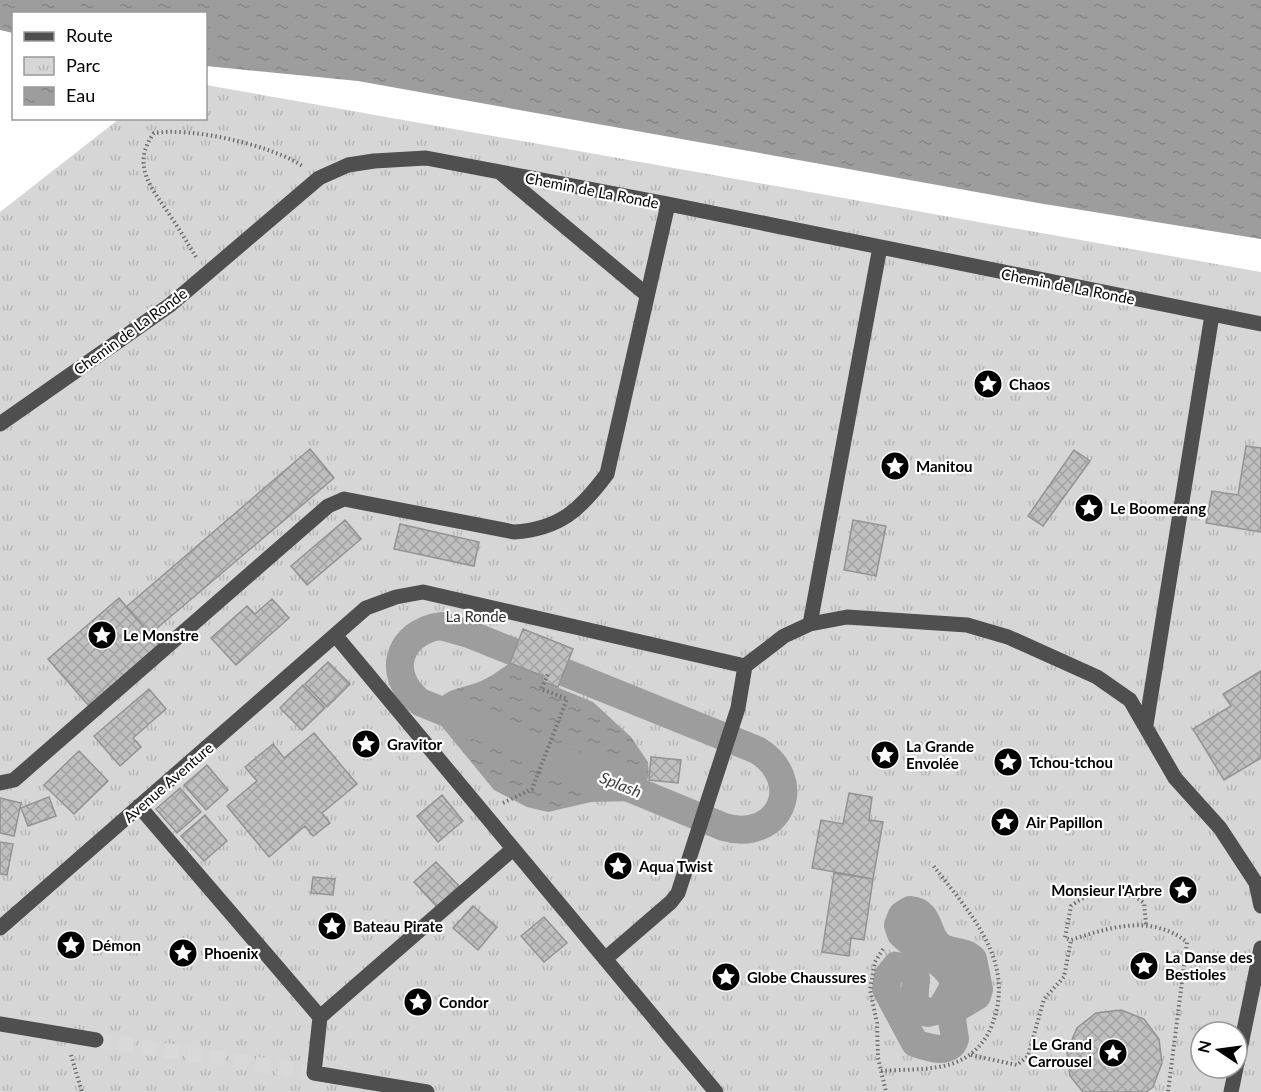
<svg xmlns="http://www.w3.org/2000/svg" width="1261" height="1092" viewBox="0 0 1261 1092" font-family="Lato,sans-serif">
  <style>
    .park { fill: url(#park-tufts); fill-rule: evenodd }
    .water { fill: url(#water-ripples) }
    .lines { fill: none; stroke-linecap: round; stroke-linejoin: round }
    .canal { stroke: #9d9d9d; stroke-width: 28 }
    .building { fill: url(#building-cross-hatch); stroke: #939393; stroke-width: 1.5 }
    .minor-tunnel { stroke: #d9d9d9; stroke-width: 15; stroke-dasharray: 15 8; stroke-linecap: butt }
    .path { stroke: #717171; stroke-width: 4; stroke-dasharray: 1.5 3; stroke-linecap: butt }
    .minor { stroke: #4f4f4f; stroke-width: 15 }
    .labels { text-anchor: middle; dominant-baseline: central; stroke-width: 4.5; stroke-linejoin: round; paint-order: stroke }
    .street-label { font-size: 15px; fill: #000; stroke: #fff }
    .poi-label { font-size: 15px; font-weight: bold; fill: #000; stroke: #fff; text-anchor: start }
    .park-label { font-size: 15px; fill: #2d2d2d; stroke: #fff }
    .water-label { font-size: 16px; font-style: italic; fill: #3e3e3e; stroke: #fff }
  </style>
  <defs>
    <pattern id="park-tufts" width="24" height="20" patternUnits="userSpaceOnUse" patternTransform="scale(1.5)"><rect width="24" height="20" fill="#d6d6d6"/><path d="M3 7l-1-3M5 7V3M7 7l1-3M15 17l-1-3M17 17v-4M19 17l1-3" fill="none" stroke="#b6b6b6"/></pattern>
    <pattern id="water-ripples" width="26" height="14" patternUnits="userSpaceOnUse" patternTransform="scale(1.5)"><rect width="26" height="14" fill="#9d9d9d"/><path d="M2 4q2-2 4 0t4 0M15 11q2-2 4 0t4 0" fill="none" stroke="#858585"/></pattern>
    <pattern id="building-cross-hatch" width="8" height="8" patternUnits="userSpaceOnUse" patternTransform="scale(1.5)"><rect width="8" height="8" fill="#bfbfbf"/><path d="M0 0l8 8M0 8l8-8" fill="none" stroke="#a2a2a2"/></pattern>
  </defs>
  <rect width="100%" height="100%" fill="#fff"/>
  <path class="park" d="M206,85L1261,272V1092H0V212L119,119L206,118ZM1201,1032H1237V1068H1201Z"/>
  <path class="water" d="M0,0H1261V239L1038,203L358,81L206,66V14H14L13,33L0,30Z
    M510,663L543,676L542,681L593,702L631,737L648,762L649,776L637,801L591,802L548,812L527,807L494,790L431,713C442,686 457,691 481,681C491,677 501,669 510,663Z"/>
  <g class="lines">
    <path class="canal" d="M441,626L469,634L757,750C807,781 780,843 724,827L420,702C385,675 398,632 441,626Z
      M910,910C931,912 926,934 939,945C948,954 963,949 973,959L979,989L977,996L955,1009L952,1019L955,1039C950,1056 927,1047 915,1043L886,989L888,976L896,966L910,970L916,978L914,1004L928,1013L940,1010C944,1002 952,993 953,985C956,967 912,947 901,934L898,925L902,915Z"/>
  </g>
  <path class="building" d="M1246,446L1261,448V532L1206,523L1212,491L1238,495Z
    M310,449L334,478L150,634L126,607Z
    M1074,450L1090,461L1043,526L1028,516Z
    M345,520L361,539L307,585L291,566Z
    M853,520L886,526L876,576L844,570Z
    M400,524L479,542L474,566L394,549Z
    M119,598L159,645L89,706L48,659Z
    M272,599L289,618L236,665L211,638L247,606L255,614Z
    M523,629L573,649L558,687L542,681L543,676L510,663Z
    M328,662L350,684L327,707L305,684Z
    M1261,671V758L1224,780L1193,729L1231,706L1223,694Z
    M303,685L325,708L302,730L280,708Z
    M149,689L166,709L133,738L141,747L120,766L94,736Z
    M314,733L357,784L322,813L330,823L313,836L305,826L269,857L227,806L257,781L245,767L273,744L284,758Z
    M79,751L108,781L74,814L44,785Z
    M651,757L681,760L678,783L649,780Z
    M207,765L228,790L206,810L184,785Z
    M180,788L201,812L177,833L156,809Z
    M849,793L872,797L869,820L883,822L873,879L812,868L821,820L843,824Z
    M442,795L463,821L438,842L417,816Z
    M49,797L56,816L28,826L21,808Z
    M0,798L21,803L14,836L0,833Z
    M205,815L227,841L204,861L181,836Z
    M0,842L13,844L7,875L0,874Z
    M436,862L460,887L438,908L414,882Z
    M834,873L873,879L864,940L851,938L849,956L822,952Z
    M313,877L335,879L333,895L311,893Z
    M473,906L497,927L478,950L453,928Z
    M544,917L567,943L544,962L521,936Z
    M1121,1010L1144,1019L1159,1039L1162,1063L1153,1087L1146,1092H1083L1070,1076L1067,1051L1077,1028L1096,1013Z"/>
  <g class="lines">
    <path class="minor-tunnel" d="M96,1040L314,1073"/>
    <path class="path" d="M196,257C188,244 180,230 171,217C152,188 130,166 154,133C192,127 272,145 304,167
      M503,803L532,789L567,699L541,689L548,674
      M1146,924L1144,903C1121,885 1093,889 1071,906L1065,938L1071,940C1110,927 1151,914 1187,942L1168,1092
      M883,949L875,962L870,990L877,1023L878,1058L886,1092
      M71,1055L82,1092
      M971,1055L1017,1065L1028,1056L1044,999L1064,977L1071,940
      M881,1071C904,1069 932,1071 954,1063C973,1056 987,1041 993,1022C1016,959 967,910 932,864"/>
    <path class="minor" d="M502,174L647,295
      M0,424L170,305L319,178L348,165L374,161L426,158L668,204L1261,324
      M810,624L880,247
      M336,636L716,1092
      M1146,725L1212,315
      M0,783L14,780L328,506L344,499L514,532C560,529 580,510 607,474L668,204
      M139,806L320,1017L314,1073L427,1092
      M0,928L366,608L396,597L423,592L745,666L784,636L810,624L847,617L967,625L1008,637L1097,677L1130,700L1175,778L1220,828L1256,883L1261,906
      M605,959L671,902L678,893L738,708L745,666
      M320,1017L513,849
      M0,1024L96,1040
      M1237,1064L1261,948
      M1231,1092L1236,1068"/>
  </g>
  <defs>
    <g id="sight-disc" transform="scale(1.5)"><circle r="9.5" fill="#000" stroke="#fff"/><path d="M0-6L1.8-2.2L6-1.7L2.9 1.2L3.7 5.4L0 3.3L-3.7 5.4L-2.9 1.2L-6-1.7L-1.8-2.2Z" fill="#fff"/></g>
  </defs>
  <g fill-rule="evenodd">
    <use href="#sight-disc" x="988" y="384"/>
    <use href="#sight-disc" x="895" y="466"/>
    <use href="#sight-disc" x="1089" y="508"/>
    <use href="#sight-disc" x="102" y="635"/>
    <use href="#sight-disc" x="366" y="744"/>
    <use href="#sight-disc" x="885" y="755"/>
    <use href="#sight-disc" x="1008" y="762"/>
    <use href="#sight-disc" x="1005" y="822"/>
    <use href="#sight-disc" x="618" y="866"/>
    <use href="#sight-disc" x="1183" y="890"/>
    <use href="#sight-disc" x="332" y="926"/>
    <use href="#sight-disc" x="71" y="945"/>
    <use href="#sight-disc" x="183" y="953"/>
    <use href="#sight-disc" x="1144" y="966"/>
    <use href="#sight-disc" x="726" y="977"/>
    <use href="#sight-disc" x="418" y="1002"/>
    <use href="#sight-disc" x="1113" y="1053"/>
  </g>
  <g class="labels">
    <g class="street-label">
      <text transform="translate(592 190) rotate(11)">Chemin de La Ronde</text>
      <text transform="translate(1068 286) rotate(11)">Chemin de La Ronde</text>
      <text transform="translate(130 331) rotate(-36)">Chemin de La Ronde</text>
      <text transform="translate(168 782) rotate(-41)">Avenue Aventure</text>
    </g>
    <g class="poi-label">
      <text x="1009" y="384">Chaos</text>
      <text x="916" y="466">Manitou</text>
      <text x="1110" y="508">Le Boomerang</text>
      <text x="123" y="635">Le Monstre</text>
      <text x="387" y="744">Gravitor</text>
      <text x="906" y="746">La Grande<tspan x="906" dy="17">Envolée</tspan></text>
      <text x="1029" y="762">Tchou-tchou</text>
      <text x="1026" y="822">Air Papillon</text>
      <text x="639" y="866">Aqua Twist</text>
      <text x="1162" y="890" text-anchor="end">Monsieur l'Arbre</text>
      <text x="353" y="926">Bateau Pirate</text>
      <text x="92" y="945">Démon</text>
      <text x="204" y="953">Phoenix</text>
      <text x="1165" y="957">La Danse des<tspan x="1165" dy="17">Bestioles</tspan></text>
      <text x="747" y="977">Globe Chaussures</text>
      <text x="439" y="1002">Condor</text>
      <text x="1092" y="1044" text-anchor="end">Le Grand<tspan x="1092" dy="17">Carrousel</tspan></text>
    </g>
    <g class="park-label">
      <text x="476" y="616">La Ronde</text>
    </g>
    <g class="water-label">
      <text transform="translate(621 784) rotate(22)">Splash</text>
    </g>
  </g>
  <rect x="12" y="12" width="195" height="108" fill="#ffffff" stroke="#999999" stroke-width="1.5"/>
  <rect x="24" y="32" width="30" height="9" fill="#4f4f4f" stroke="#999999" stroke-width="1.5"/>
  <text x="66" y="42" font-size="18" fill="#000000">Route</text>
  <rect x="24" y="57" width="30" height="18" fill="url(#park-tufts)" stroke="#999999" stroke-width="1.5"/>
  <text x="66" y="72" font-size="18" fill="#000000">Parc</text>
  <rect x="24" y="87" width="30" height="18" fill="url(#water-ripples)" stroke="#999999" stroke-width="1.5"/>
  <text x="66" y="102" font-size="18" fill="#000000">Eau</text>
  <g transform="translate(1219 1050) rotate(283)"><circle r="28" fill="#ffffff" stroke="#999999" stroke-width="1.5"/>
  <path d="M0-4.5L10 22L0 15L-10 22Z" fill="#000000"/>
  <text y="-9" font-size="16" font-weight="bold" text-anchor="middle" fill="#000000">N</text>
  </g>
</svg>
